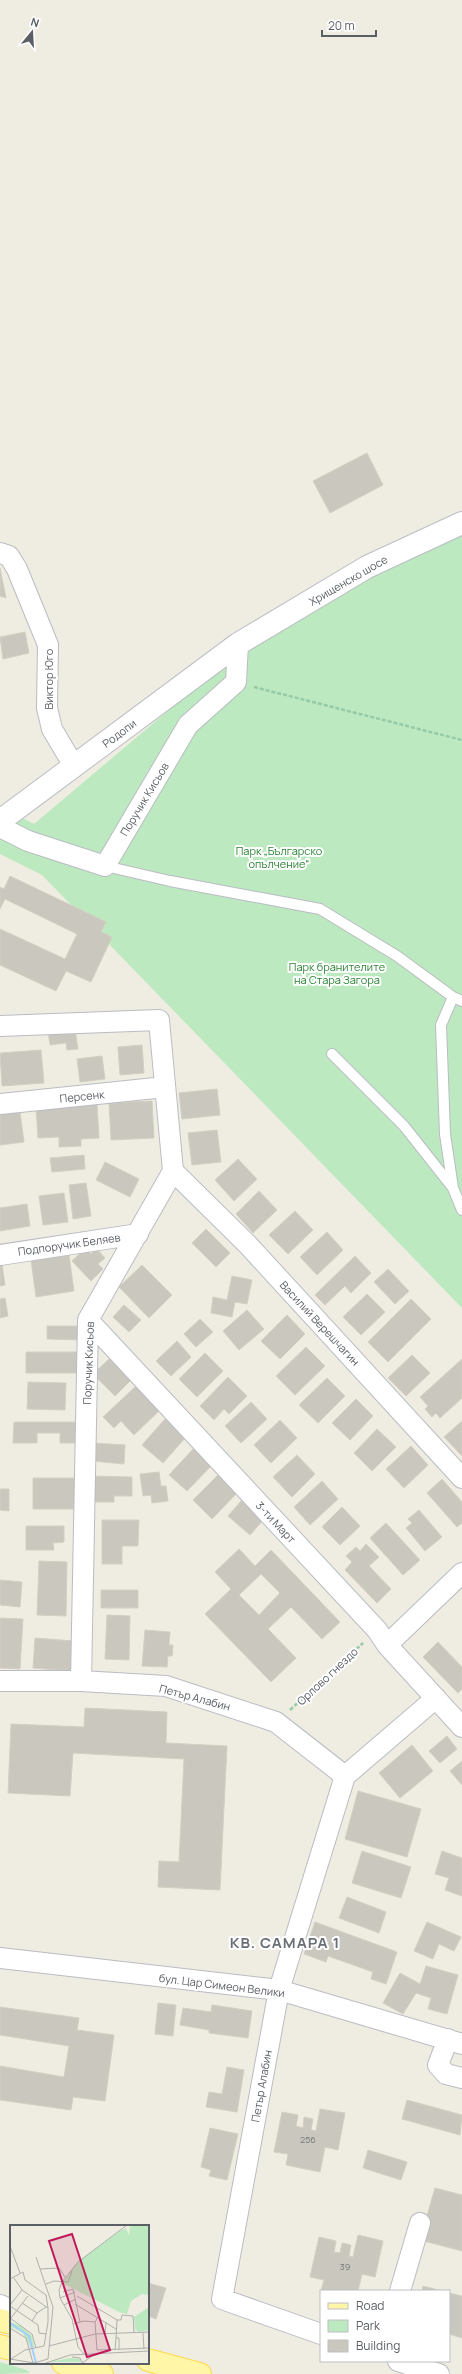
<svg xmlns="http://www.w3.org/2000/svg" width="462" height="2374" viewBox="0 0 462 2374" font-family="Manrope,sans-serif">
  <style>
    .green { fill: #bce9bf }
    .building { fill: #cac7bf; stroke: #d4cfc0; fill-rule: evenodd }
    .lines { fill: none; stroke-linecap: round; stroke-linejoin: round }
    .lane-casing { stroke: #babcc3; stroke-width: 12 }
    .street-casing { stroke: #babcc3; stroke-width: 22 }
    .secondary-casing { stroke: #bbbec5; stroke-width: 24 }
    .primary-casing { stroke: #ffd84b; stroke-width: 24 }
    .path { stroke: #94caa7; stroke-width: 2.5; stroke-dasharray: 4 2; stroke-linecap: butt }
    .lane { stroke: #fff; stroke-width: 10 }
    .street { stroke: #fff; stroke-width: 20 }
    .secondary { stroke: #fff; stroke-width: 22 }
    .primary { stroke: #fff7a7; stroke-width: 22 }
    .labels { text-anchor: middle; dominant-baseline: central; stroke-width: 4; stroke-linejoin: round; paint-order: stroke }
    .number-label { font-size: 9px; fill: #76787c }
    .street-label { font-size: 11px; fill: #5a5e65; stroke: #fff }
    .park-label { font-size: 11px; fill: #2b8335; stroke: #fff }
    .district-label { font-size: 15px; font-weight: bold; letter-spacing: 1px; fill: #6b7077; stroke: #fff }
    .inset-river { fill: none; stroke: #a2d0ff; stroke-width: 2 }
    .inset-road { fill: none; stroke: #afb0ac; stroke-width: 1 }
    .view { fill: #c2185b; fill-opacity: 0.15; stroke: #c2185b; stroke-width: 2 }
    .inset-edge { fill: none; stroke: #5a5e65; stroke-width: 2 }
  </style>
  <rect width="100%" height="100%" fill="#efede2"/>
  <path class="green" d="M462,532V1308L42,875L0,854V832L19,816L34,824L233,656L425,546Z
    M0,2362L27,2370L30,2373L0,2374Z"/>
  <path class="building" d="M367,453L383,485L330,513L313,481Z
    M0,568L6,598L0,596Z
    M25,632L29,653L3,659L0,637Z
    M10,876L106,922L101,932L112,937L91,982L66,971L56,991L0,965V929L65,959L77,934L5,899L0,909V887L4,889Z
    M75,1029L78,1049L67,1050L66,1043L50,1045L48,1031Z
    M142,1045L144,1073L120,1075L118,1047Z
    M41,1050L44,1083L2,1086L0,1053Z
    M102,1056L105,1079L80,1082L77,1059Z
    M217,1089L220,1115L182,1119L179,1093Z
    M152,1101L154,1138L111,1140L109,1103Z
    M97,1104L99,1138L81,1139V1146L59,1147V1137L38,1138L36,1108Z
    M20,1112L24,1142L0,1145V1114Z
    M217,1130L221,1162L192,1165L188,1133Z
    M84,1155L85,1169L52,1172L50,1158Z
    M238,1159L257,1179L234,1201L215,1180Z
    M105,1162L139,1179L130,1197L96,1180Z
    M86,1183L91,1216L73,1219L69,1185Z
    M259,1191L277,1210L253,1233L236,1214Z
    M64,1193L68,1222L43,1225L39,1196Z
    M27,1204L30,1226L0,1231V1208Z
    M295,1211L313,1230L288,1254L269,1235Z
    M206,1229L230,1253L216,1267L192,1243Z
    M327,1232L343,1250L317,1275L300,1257Z
    M86,1248L91,1254L96,1248L105,1258L98,1264L103,1269L91,1281L72,1261Z
    M69,1255L74,1291L36,1297L31,1260Z
    M355,1256L371,1273L351,1293L345,1286L325,1305L315,1295Z
    M2,1264L5,1285L0,1286V1265Z
    M142,1265L172,1295L149,1318L119,1287Z
    M388,1269L409,1291L395,1304L374,1282Z
    M232,1276L252,1280L247,1304L235,1302L232,1317L211,1313L213,1297L227,1300Z
    M367,1294L385,1312L361,1335L343,1317Z
    M5,1298L8,1316L0,1318V1299Z
    M411,1299L431,1319L388,1362L368,1342Z
    M124,1305L141,1320L129,1332L113,1317Z
    M247,1310L264,1329L239,1350L223,1331Z
    M287,1315L305,1334L280,1359L261,1341Z
    M200,1319L213,1332L196,1347L184,1334Z
    M47,1326H79V1340L47,1339Z
    M177,1341L191,1357L171,1376L156,1361Z
    M306,1347L325,1366L295,1395L276,1376Z
    M26,1352H78V1373H26Z
    M205,1353L223,1371L197,1397L179,1379Z
    M412,1355L430,1373L406,1396L388,1378Z
    M109,1359L131,1380L115,1396L93,1374Z
    M462,1359V1398L440,1418L436,1413L432,1417L425,1409L428,1406L420,1397Z
    M228,1377L247,1396L229,1414L224,1409L214,1420L200,1406Z
    M327,1378L345,1396L318,1423L299,1405Z
    M28,1382L66,1383L65,1410L27,1409Z
    M136,1386L160,1410L134,1435L121,1421L114,1428L103,1417Z
    M356,1399L373,1416L350,1440L332,1423Z
    M251,1402L267,1419L241,1443L225,1426Z
    M165,1419L186,1437L163,1463L142,1445Z
    M280,1420L297,1438L271,1463L254,1445Z
    M462,1421V1456L444,1437Z
    M14,1422H78V1443H60V1433H37V1443H13Z
    M377,1429L396,1447L372,1471L354,1453Z
    M93,1443L125,1445L124,1464L92,1461Z
    M411,1446L428,1465L404,1488L386,1469Z
    M194,1448L212,1465L187,1491L169,1475Z
    M297,1455L315,1474L292,1497L273,1477Z
    M159,1472L161,1486H166L168,1501L152,1503L151,1495L143,1496L140,1474Z
    M218,1475L237,1493L212,1519L193,1500Z
    M90,1476L132,1477V1496H114V1502H89Z
    M33,1478H75V1509H33Z
    M442,1479L462,1502V1523L457,1527L427,1493Z
    M322,1481L338,1499L310,1525L294,1507Z
    M0,1489H9V1511L0,1510Z
    M242,1500L264,1519L250,1535L228,1516Z
    M342,1507L360,1526L340,1545L322,1527Z
    M419,1510L442,1537L425,1551L406,1528L412,1523L408,1519Z
    M102,1520H139L138,1546H122V1564H102Z
    M386,1523L420,1560L403,1575L370,1538Z
    M26,1526H64V1542L53,1543L54,1550H26Z
    M366,1544L379,1557L369,1566L391,1589L377,1603L345,1570L352,1562L346,1556L356,1547L360,1551Z
    M239,1549L255,1566L271,1550L340,1622L322,1639L291,1607L268,1629L296,1658L271,1682L205,1614L231,1589L215,1572ZM261,1574L280,1593L259,1615L239,1595Z
    M39,1561L67,1562L66,1616L37,1615Z
    M0,1580L22,1582L20,1607L0,1605Z
    M101,1590H138V1608H101Z
    M107,1615L130,1616L129,1660L105,1659Z
    M0,1618L23,1619L20,1669L0,1668Z
    M145,1630L170,1632L169,1645H173L172,1656H168L167,1667L142,1666Z
    M35,1638L74,1641L71,1671L33,1668Z
    M438,1642L462,1667V1689L458,1693L423,1657Z
    M85,1708L167,1712L166,1743L227,1746L220,1890L158,1887L159,1861L179,1862L184,1759L73,1753L70,1796L8,1793L11,1724L84,1727Z
    M447,1736L457,1749L440,1763L429,1751Z
    M412,1745L433,1771L400,1798L379,1773Z
    M462,1761V1785L450,1771Z
    M358,1791L421,1809L407,1857L345,1839Z
    M362,1851L411,1867L401,1898L352,1883Z
    M442,1851L462,1858V1896L445,1890L449,1878L435,1874Z
    M347,1897L386,1912L379,1933L339,1918Z
    M315,1922L397,1952L386,1984L371,1979L373,1972L328,1956L326,1962L304,1954Z
    M427,1922L461,1937L454,1951L439,1944L433,1959L414,1951Z
    M426,1966L458,1975L447,2014L428,2009L431,1998L416,1993L403,2014L383,2003L400,1973L420,1984Z
    M158,2003L176,2005L173,2036L155,2034Z
    M212,2005L252,2011L248,2038L209,2033V2030L180,2025L183,2008L211,2012Z
    M0,2007L79,2018L77,2030L114,2035L105,2101L73,2097L71,2110L0,2100V2066L64,2077L69,2046L0,2035Z
    M227,2067L244,2070L237,2112L206,2107L209,2092L222,2094Z
    M407,2100L462,2115L460,2135L402,2119Z
    M320,2109L345,2113L338,2150L325,2147L320,2172L286,2165L288,2154L274,2152L282,2112L298,2115L296,2126L303,2128L304,2117L313,2119L311,2130L316,2131Z
    M210,2128L238,2134L227,2180L209,2176L211,2170L201,2167Z
    M368,2150L407,2162L401,2180L363,2168Z
    M435,2188L462,2195V2251L420,2240Z
    M358,2235L383,2241L375,2277L362,2274L358,2291H321L324,2280L310,2277L319,2237L336,2241L334,2252L340,2253L342,2243L351,2245L349,2256L353,2257Z
    M148,2283L166,2288L156,2319L148,2316Z
    M423,2286L442,2291H422Z
    M449,2293L462,2296V2338L449,2334Z"/>
  <g class="lines">
    <g class="lane-casing">
      <path id="lane" d="M105,866L170,881L320,909L397,956L453,997L462,1001
        M453,997L441,1025L445,1134L453,1188L462,1210
        M332,1054L404,1126L453,1188"/>
    </g>
    <g class="street-casing">
      <path id="street" d="M0,553L9,556L17,569L48,645L47,708L52,729L74,766
        M0,827L28,841L105,866L188,725L236,682L238,644
        M0,1026L159,1020L173,1171L88,1320L81,1681
        M0,1104L165,1087
        M173,1171L249,1246L462,1478
        M0,1255L138,1234
        M88,1320L377,1630L387,1645L462,1727
        M387,1645L462,1573
        M0,1681H81L166,1686L276,1722L345,1776
        M0,1958L279,1990L462,2044
        M448,2039L438,2065L446,2074L462,2078
        M400,2291L420,2223
        M321,2334L222,2299L279,1990L345,1776L436,1698
        M398,2361L439,2374"/>
    </g>
    <g class="secondary-casing">
      <path id="secondary" d="M0,821L238,644L367,567L462,523
        M0,2306L11,2311"/>
    </g>
    <g class="primary-casing">
      <path id="primary" d="M0,2320L11,2323
        M0,2346L11,2349
        M148,2360L200,2374
        M63,2363L102,2374"/>
    </g>
    <path class="path" d="M254,687L462,740
      M290,1710L363,1643"/>
    <use href="#lane" class="lane"/>
    <use href="#street" class="street"/>
    <use href="#secondary" class="secondary"/>
    <use href="#primary" class="primary"/>
  </g>
  <g class="labels">
    <g class="number-label">
      <text x="308" y="2139">256</text>
      <text x="345" y="2266">39</text>
    </g>
    <g class="street-label">
      <text transform="translate(348 580) rotate(-30)">Хрищенско шосе</text>
      <text transform="translate(48 679) rotate(-90)">Виктор Юго</text>
      <text transform="translate(119 733) rotate(-37)">Родопи</text>
      <text transform="translate(144 799) rotate(-59)">Поручик Кисьов</text>
      <text transform="translate(82 1096) rotate(-6)">Персенк</text>
      <text transform="translate(69 1244) rotate(-8)">Подпоручик Беляев</text>
      <text transform="translate(320 1323) rotate(47)">Василий Верешчагин</text>
      <text transform="translate(88 1363) rotate(-88)">Поручик Кисьов</text>
      <text transform="translate(276 1522) rotate(47)">3-ти Март</text>
      <text transform="translate(327 1676) rotate(-43)">Орлово гнездо</text>
      <text transform="translate(195 1697) rotate(15)">Петър Алабин</text>
      <text transform="translate(222 1985) rotate(7)">бул. Цар Симеон Велики</text>
      <text transform="translate(261 2086) rotate(-80)">Петър Алабин</text>
    </g>
    <g class="park-label">
      <text x="279" y="850">Парк „Българско<tspan x="279" dy="13">опълчение“</tspan></text>
      <text x="337" y="966">Парк бранителите<tspan x="337" dy="13">на Стара Загора</tspan></text>
    </g>
    <g class="district-label">
      <text x="285" y="1942">КВ. САМАРА 1</text>
    </g>
  </g>
  <g transform="translate(10 2225)">
    <rect width="139" height="139" fill="#efede2"/>
    <path d="M120,0H139V70L132,69L121,76L117,89L109,87L52,58L69,36L110,6L116,3L119,11ZM139,82V105L129,107L125,104L124,92ZM0,97L11,101L22,111L24,122L21,123L13,108L0,101ZM60,133L70,134L71,137H39Z" fill="#bce9bf"/>
    <path class="inset-river" d="M0,98L19,111L26,138"/>
    <path class="inset-road" d="M0,21L10,48M26,32L43,82L38,134M30,44L49,43L55,52M0,54L13,47L15,55L36,70L38,83M36,59L44,56L58,57L62,46M53,67L63,64L70,97M67,71L107,95M50,73L65,67M12,78L27,88M65,79L106,104M0,80L12,65M54,80L66,74M0,81L28,100L29,108L36,109M88,92L85,97L87,125L139,123M0,93L22,109L26,123M1,93L18,71M107,95H111L112,90L123,91L124,108M107,95L106,113H109V125M22,96L27,88L36,82M63,99L74,96L85,97M0,103L16,113L23,138M133,108L134,124M95,109L96,97M39,121L85,109L139,107M105,125L106,113M74,129L68,122L62,94L50,73L49,65L52,57L68,37L117,0M62,132L70,133L73,139M0,134L24,138L38,134M1,134L15,125L34,121L38,97V83L12,65L4,53M33,139L60,130L139,126M71,139L82,131"/>
    <path class="view" d="M62,9L100,125L77,132L39,16Z"/>
    <rect width="139" height="139" class="inset-edge"/>
  </g>
  <rect x="320" y="2290" width="130" height="72" fill="#ffffff" stroke="#bdbfc1"/>
  <rect x="328" y="2303" width="20" height="6" fill="#fff7a7" stroke="#bdbfc1"/>
  <text x="356" y="2310" font-size="12" fill="#5a5e65">Road</text>
  <rect x="328" y="2320" width="20" height="12" fill="#bce9bf" stroke="#bdbfc1"/>
  <text x="356" y="2330" font-size="12" fill="#5a5e65">Park</text>
  <rect x="328" y="2340" width="20" height="12" fill="#cac7bf" stroke="#bdbfc1"/>
  <text x="356" y="2350" font-size="12" fill="#5a5e65">Building</text>
  <g transform="translate(32 32) rotate(18)" stroke="#ffffff" stroke-width="3" paint-order="stroke">
  <path d="M0-3L7 15L0 10L-7 15Z" fill="#5a5e65"/>
  <text y="-6" font-size="11" font-weight="bold" text-anchor="middle" fill="#5a5e65">N</text>
  </g>
  <path d="M322 30v6h54v-6" fill="none" stroke="#5a5e65" stroke-width="2"/>
  <text x="328" y="30" font-size="12" fill="#5a5e65" stroke="#ffffff" stroke-width="3" paint-order="stroke">20 m</text>
</svg>
